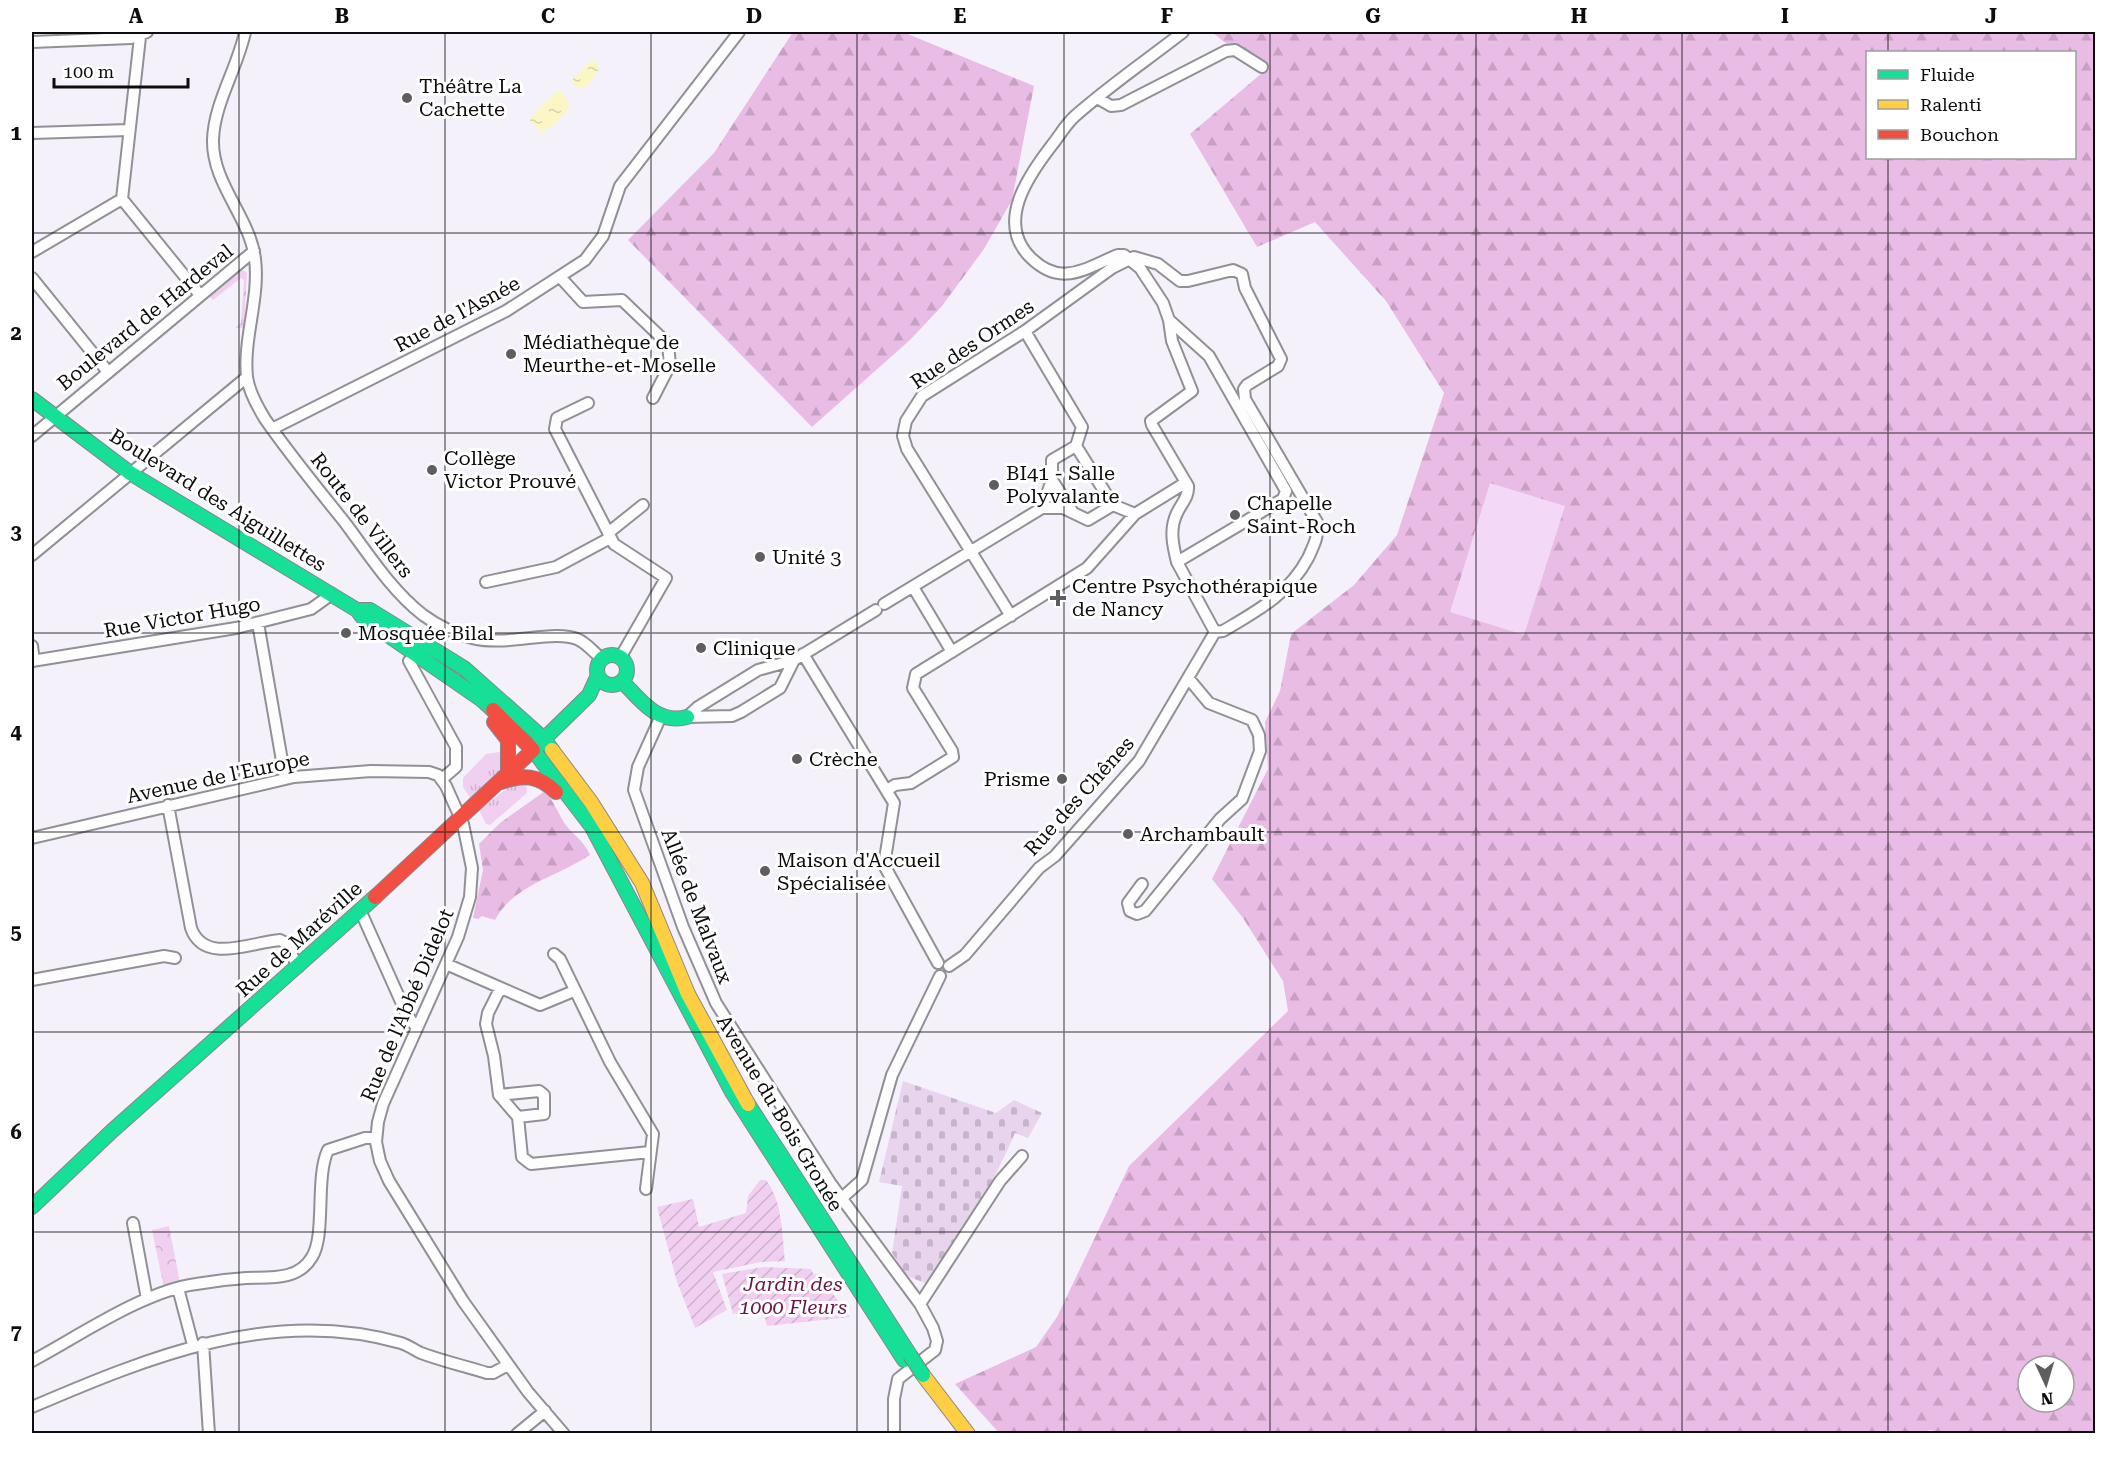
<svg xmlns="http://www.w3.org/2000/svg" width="2127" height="1465" viewBox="0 0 2127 1465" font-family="'Roboto Serif',serif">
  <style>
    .grass { fill: url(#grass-tufts) }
    .forest { fill: url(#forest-firs); fill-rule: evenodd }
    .cemetery { fill: url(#cemetery-stones) }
    .park { fill: url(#park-crowns) }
    .garden { fill: url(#garden-furrows) }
    .pitch { fill: #f3d9f7 }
    .water { fill: url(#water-ripples) }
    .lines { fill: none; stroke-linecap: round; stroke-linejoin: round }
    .street-casing { stroke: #919094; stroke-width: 14 }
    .fast-casing { stroke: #88868b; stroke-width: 16 }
    .slow-casing { stroke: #88868b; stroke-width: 16 }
    .jam-casing { stroke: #88868b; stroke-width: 16 }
    .street { stroke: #fefdfe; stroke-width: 10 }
    .fast { stroke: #16e098; stroke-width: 14 }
    .slow { stroke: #ffcf43; stroke-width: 14 }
    .jam { stroke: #f24e42; stroke-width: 14 }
    .fast-bridge-casing { stroke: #7f7d81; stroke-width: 16; stroke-linecap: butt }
    .fast-bridge { stroke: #16e098; stroke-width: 14 }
    .grid { fill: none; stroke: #0d0d0d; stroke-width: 1.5; stroke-opacity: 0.55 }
    .poi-dot { fill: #5e5d60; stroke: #fff; stroke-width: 2 }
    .labels { text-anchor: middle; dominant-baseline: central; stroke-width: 6; stroke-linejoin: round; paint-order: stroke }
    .poi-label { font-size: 20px; fill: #0d0d0d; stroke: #fff; text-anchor: start }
    .street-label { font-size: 20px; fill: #0d0d0d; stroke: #fff }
    .park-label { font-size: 20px; font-style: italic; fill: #6b174b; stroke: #fff }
    .neatline { fill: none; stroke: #0d0d0d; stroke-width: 2 }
    .grid-label { font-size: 20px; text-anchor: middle; font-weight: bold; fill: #0d0d0d }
  </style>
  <defs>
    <pattern id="grass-tufts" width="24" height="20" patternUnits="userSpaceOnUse" patternTransform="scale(1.5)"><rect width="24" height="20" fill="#f1cff1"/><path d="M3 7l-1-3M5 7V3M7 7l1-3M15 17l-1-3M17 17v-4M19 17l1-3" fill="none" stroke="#cdb1cd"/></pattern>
    <pattern id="forest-firs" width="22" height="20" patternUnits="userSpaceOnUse" patternTransform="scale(1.5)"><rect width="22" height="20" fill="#e9bce6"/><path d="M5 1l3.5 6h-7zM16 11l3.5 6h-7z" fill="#c7a0c4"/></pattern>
    <pattern id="cemetery-stones" width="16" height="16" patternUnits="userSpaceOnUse" patternTransform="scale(1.5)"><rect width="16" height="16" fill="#e9d4ee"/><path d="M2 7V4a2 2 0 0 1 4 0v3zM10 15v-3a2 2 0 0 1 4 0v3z" fill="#c7b5cb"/></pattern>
    <pattern id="park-crowns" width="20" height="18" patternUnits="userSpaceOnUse" patternTransform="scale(1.5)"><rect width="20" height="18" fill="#f1cff1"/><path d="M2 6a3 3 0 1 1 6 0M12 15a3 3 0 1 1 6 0" fill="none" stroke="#cdb1cd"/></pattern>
    <pattern id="garden-furrows" width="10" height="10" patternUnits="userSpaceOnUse" patternTransform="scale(1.5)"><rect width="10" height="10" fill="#f1cff1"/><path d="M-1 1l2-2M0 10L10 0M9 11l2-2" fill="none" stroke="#cdb1cd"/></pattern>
    <pattern id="water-ripples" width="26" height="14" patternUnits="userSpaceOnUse" patternTransform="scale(1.5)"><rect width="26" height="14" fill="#faf7c4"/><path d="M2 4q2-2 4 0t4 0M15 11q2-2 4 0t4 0" fill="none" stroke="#d5d3a7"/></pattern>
  </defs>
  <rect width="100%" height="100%" fill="#f5f1fb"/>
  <path class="grass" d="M241,270L247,272L244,328H235L241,323L244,280L241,278L213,300L209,296Z
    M506,751L500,772L470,798L463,787V778L486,754Z
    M526,781L527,793L490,825L486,824L479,810L515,782Z"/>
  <path class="forest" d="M793,32H903L1034,86L1012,200L984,249L942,306L910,340L812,427L628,240L714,153Z
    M1212,32H2095V1433L1936,1434L1932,1430L1911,1434H1000L955,1384L1036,1347L1057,1317L1129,1166L1288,1011L1283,981L1243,918L1212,879L1268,769L1265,722L1280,691L1291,634L1354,585L1397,535L1444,393L1386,301L1315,222L1257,247L1190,134L1262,73ZM1868,52H2074V158H1868ZM2028,1366H2064V1402H2028Z
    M545,791C553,801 557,810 563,821C571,834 584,840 590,855C559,876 513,885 495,920L482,916L478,919L473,918L483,870L479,844L500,823Z"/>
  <path class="cemetery" d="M903,1081L996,1113L1014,1100L1042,1113L1028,1138L1015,1133C993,1185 964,1231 933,1278L925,1283L907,1276L892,1253L902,1186L879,1182Z"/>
  <path class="park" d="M169,1226L180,1283L164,1288L152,1230Z"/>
  <path class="garden" d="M760,1180H766C783,1202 782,1235 785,1261L761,1262L713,1272L727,1310L695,1328L677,1282L657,1207L693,1199L699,1227L746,1213L748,1196Z
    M763,1267L811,1269L814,1275L818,1273L850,1317L767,1326L762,1306L733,1314L722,1274Z"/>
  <path class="pitch" d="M1490,483L1565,506L1524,635L1450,612Z"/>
  <path class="water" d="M592,59L597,63L598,71L586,87L578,88L572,83L573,79Z
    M556,92H562L569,105L567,112L542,134L529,119Z"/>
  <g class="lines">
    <g class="street-casing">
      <path id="street" d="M245,32C238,67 214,103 213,140C212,184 250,217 255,259C260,298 243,338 247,377C249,392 257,406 265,419C290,455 318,489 346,524C369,555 392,591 423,615C438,626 455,634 472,638C505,647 554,629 577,639C587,643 593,652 602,659
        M32,42L131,38L147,32
        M1097,98L1111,106L1121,105L1226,51L1235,50L1262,67
        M32,133L129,130
        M122,199L200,295
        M32,252L122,199L140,37
        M32,278L108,372
        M561,278L583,302L622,300L668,344L670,365L653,398
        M1169,320L1172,341L1192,391L1151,421L1152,425L1188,486C1189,497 1181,504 1177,513C1169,529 1173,546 1177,562L1215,632
        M1025,331L1082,427L1076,446
        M588,403L557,418L555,429L614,544L666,578L620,658
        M272,429L506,311L585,260L603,236L620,186L739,32
        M32,436L254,251
        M1052,480L1072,511
        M1042,508L1052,480V460L1076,446L1113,505L1135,514
        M1042,508H1063L1088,520L1113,505
        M608,533L643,505
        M32,555L247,377
        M1177,562L1283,499L1286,491L1209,356L1169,320L1163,303L1140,268L1124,255H1118C1085,268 1062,288 1031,258C995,223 1028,176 1052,145C1060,135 1066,124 1075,116C1109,86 1147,60 1183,32
        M486,582L556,567L610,538
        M913,587L952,652
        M884,604L1042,508
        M1011,616L907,449L903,436L906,421L922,396L1025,331L1112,268L1134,257L1158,264L1180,281H1188L1233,270L1242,274L1245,288L1281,359L1278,366L1247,385L1244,389L1245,399L1317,522C1319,536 1314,545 1308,558C1289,594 1257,611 1223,631L1215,632
        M258,623L285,778
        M32,646L34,661
        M803,654L894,803L884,865L938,963
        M32,661L236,628L311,609L332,594
        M409,661L456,747V767L442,779
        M661,716L638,767L634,790L683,927L716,1003L831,1184L920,1304L933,1328L937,1341L935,1350L898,1379L894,1399V1434
        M687,717L698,707L758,670L794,660L876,610
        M687,717L732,716L741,712L780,688L794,660
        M887,790L895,785L911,783L953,757L952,751L913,688L916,674L1087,568L1135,514L1185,483
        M168,805L191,928C204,965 252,942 280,940L286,943L298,967
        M32,838L294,777L371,771L429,772L438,775L446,786L463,824L472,868L470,897L458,937L383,1104L378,1122L376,1142L380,1161L389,1181L463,1301L528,1392L564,1434
        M1142,884L1128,903L1130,911L1137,914L1145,911L1220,819L1242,799L1260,751L1259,735L1252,720L1209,703L1189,679
        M360,910L407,1015L417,1028
        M554,954L560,959L610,1062L653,1134L646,1189
        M446,964L540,1005L574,991
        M949,966L965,955L1039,868L1055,856L1139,761L1215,632
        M32,980L164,956L175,958
        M500,989L488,1013L486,1024L494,1056L499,1095L518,1117L522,1157L531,1164L650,1152
        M499,1095L539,1091L544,1095V1114L518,1117
        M842,1198L862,1180L892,1075L940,976
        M133,1223L147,1299
        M178,1288L193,1345
        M920,1304L1000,1181L1022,1156
        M203,1343L209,1434
        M32,1361C79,1336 144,1291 196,1284C213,1281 230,1279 246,1278C270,1277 298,1281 312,1257C326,1235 315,1177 328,1150L365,1138H376
        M32,1407C149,1357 272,1306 401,1343C408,1345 414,1350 421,1353C442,1361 465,1366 487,1373H493L508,1365
        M517,1434L545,1411"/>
    </g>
    <g class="fast-casing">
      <path id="fast" d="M32,399L130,473L357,610L363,618L482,700L493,710
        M357,610H370L464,668L544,739L589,695L598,675
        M597 670a15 15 0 1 1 30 0a15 15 0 1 1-30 0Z
        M622,681C640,700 658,725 687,717
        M552,750L544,739L533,750L592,827L732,1092L904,1360
        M748,1104L910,1355
        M32,1207L112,1131L375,897"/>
    </g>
    <g class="slow-casing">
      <path id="slow" d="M552,750L591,802L642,883L688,994L748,1104
        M923,1375L968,1434"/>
    </g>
    <g class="jam-casing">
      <path id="jam" d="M494,722L508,740V774
        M501,782C523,774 539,775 556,792
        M375,897L533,750L493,710"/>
    </g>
    <use href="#street" class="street"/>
    <use href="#fast" class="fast"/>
    <use href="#slow" class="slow"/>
    <use href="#jam" class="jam"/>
    <g class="fast-bridge-casing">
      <path id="fast-bridge" d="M910,1355L923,1375"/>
    </g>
    <use href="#fast-bridge" class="fast-bridge"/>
  </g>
  <path class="grid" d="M239,32V1434M445,32V1434M651,32V1434M857,32V1434M1064,32V1434M1270,32V1434M1476,32V1434M1682,32V1434M1888,32V52M1888,158V1434M32,233H2096M32,433H2096M32,633H2096M32,832H2096M32,1032H2096M32,1232H2096"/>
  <g class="poi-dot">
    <circle cx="407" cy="98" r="6"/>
    <circle cx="511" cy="354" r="6"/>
    <circle cx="432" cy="470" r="6"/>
    <circle cx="994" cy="485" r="6"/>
    <circle cx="1235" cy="515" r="6"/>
    <circle cx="760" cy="557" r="6"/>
    <path d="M1055 589h6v6h6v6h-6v6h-6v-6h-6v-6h6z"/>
    <circle cx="346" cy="633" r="6"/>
    <circle cx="701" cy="648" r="6"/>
    <circle cx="797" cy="759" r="6"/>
    <circle cx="1062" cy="779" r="6"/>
    <circle cx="1128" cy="834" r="6"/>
    <circle cx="765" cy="871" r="6"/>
  </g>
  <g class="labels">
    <g class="poi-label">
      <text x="419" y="86">Théâtre La<tspan x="419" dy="23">Cachette</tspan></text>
      <text x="523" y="342">Médiathèque de<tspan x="523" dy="23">Meurthe-et-Moselle</tspan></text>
      <text x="444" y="458">Collège<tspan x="444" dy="23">Victor Prouvé</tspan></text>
      <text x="1006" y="473">BI41 - Salle<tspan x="1006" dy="23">Polyvalante</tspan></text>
      <text x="1247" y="503">Chapelle<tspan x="1247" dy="23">Saint-Roch</tspan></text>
      <text x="772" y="557">Unité 3</text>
      <text x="1072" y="586">Centre Psychothérapique<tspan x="1072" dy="23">de Nancy</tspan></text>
      <text x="358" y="633">Mosquée Bilal</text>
      <text x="713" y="648">Clinique</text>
      <text x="809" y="759">Crèche</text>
      <text x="1050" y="779" text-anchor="end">Prisme</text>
      <text x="1140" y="834">Archambault</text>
      <text x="777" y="860">Maison d'Accueil<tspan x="777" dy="23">Spécialisée</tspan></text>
    </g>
    <g class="street-label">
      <text transform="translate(457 314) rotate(-28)">Rue de l'Asnée</text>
      <text transform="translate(145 317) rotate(-39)">Boulevard de Hardeval</text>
      <text transform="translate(972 344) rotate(-34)">Rue des Ormes</text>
      <text transform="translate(218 500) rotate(32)">Boulevard des Aiguillettes</text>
      <text transform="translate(362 515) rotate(52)">Route de Villers</text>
      <text transform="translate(182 617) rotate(-10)">Rue Victor Hugo</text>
      <text transform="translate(218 777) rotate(-12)">Avenue de l'Europe</text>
      <text transform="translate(1079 796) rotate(-48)">Rue des Chênes</text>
      <text transform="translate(697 906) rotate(69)">Allée de Malvaux</text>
      <text transform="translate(299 939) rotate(-42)">Rue de Maréville</text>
      <text transform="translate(407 1005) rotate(-67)">Rue de l'Abbé Didelot</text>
      <text transform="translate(780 1113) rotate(59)">Avenue du Bois Gronée</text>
    </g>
    <g class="park-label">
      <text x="793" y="1284">Jardin des<tspan x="793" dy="23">1000 Fleurs</tspan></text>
    </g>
  </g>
  <rect width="2127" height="1465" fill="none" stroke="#ffffff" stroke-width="66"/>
  <rect x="1866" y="51" width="210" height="108" fill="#ffffff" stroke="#9e9e9e" stroke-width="1.5"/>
  <rect x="1878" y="70" width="30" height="9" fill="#16e098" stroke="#9e9e9e" stroke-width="1.5"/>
  <text x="1920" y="81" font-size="18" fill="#0d0d0d">Fluide</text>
  <rect x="1878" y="100" width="30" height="9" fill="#ffcf43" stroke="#9e9e9e" stroke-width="1.5"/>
  <text x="1920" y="111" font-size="18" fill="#0d0d0d">Ralenti</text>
  <rect x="1878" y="130" width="30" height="9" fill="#f24e42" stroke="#9e9e9e" stroke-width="1.5"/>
  <text x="1920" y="141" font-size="18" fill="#0d0d0d">Bouchon</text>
  <g transform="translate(2046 1384) rotate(176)"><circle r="28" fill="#ffffff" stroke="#9e9e9e" stroke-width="1.5"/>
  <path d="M0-4.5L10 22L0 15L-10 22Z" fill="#5e5d60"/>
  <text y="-9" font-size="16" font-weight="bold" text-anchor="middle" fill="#0d0d0d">N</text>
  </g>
  <path d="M54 78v9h134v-9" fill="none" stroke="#0d0d0d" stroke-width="3"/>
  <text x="63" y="78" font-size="18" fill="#0d0d0d" stroke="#ffffff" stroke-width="4.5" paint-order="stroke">100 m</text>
  <rect x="33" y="33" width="2061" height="1399" class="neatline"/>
  <g class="grid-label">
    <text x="136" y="23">A</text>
    <text x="342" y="23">B</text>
    <text x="548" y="23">C</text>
    <text x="754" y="23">D</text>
    <text x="960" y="23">E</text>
    <text x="1167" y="23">F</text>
    <text x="1373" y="23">G</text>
    <text x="1579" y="23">H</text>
    <text x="1785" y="23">I</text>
    <text x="1991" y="23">J</text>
    <text x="16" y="140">1</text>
    <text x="16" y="340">2</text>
    <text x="16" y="539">3</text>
    <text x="16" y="739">4</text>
    <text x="16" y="939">5</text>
    <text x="16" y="1139">6</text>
    <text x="16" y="1339">7</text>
  </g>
</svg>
